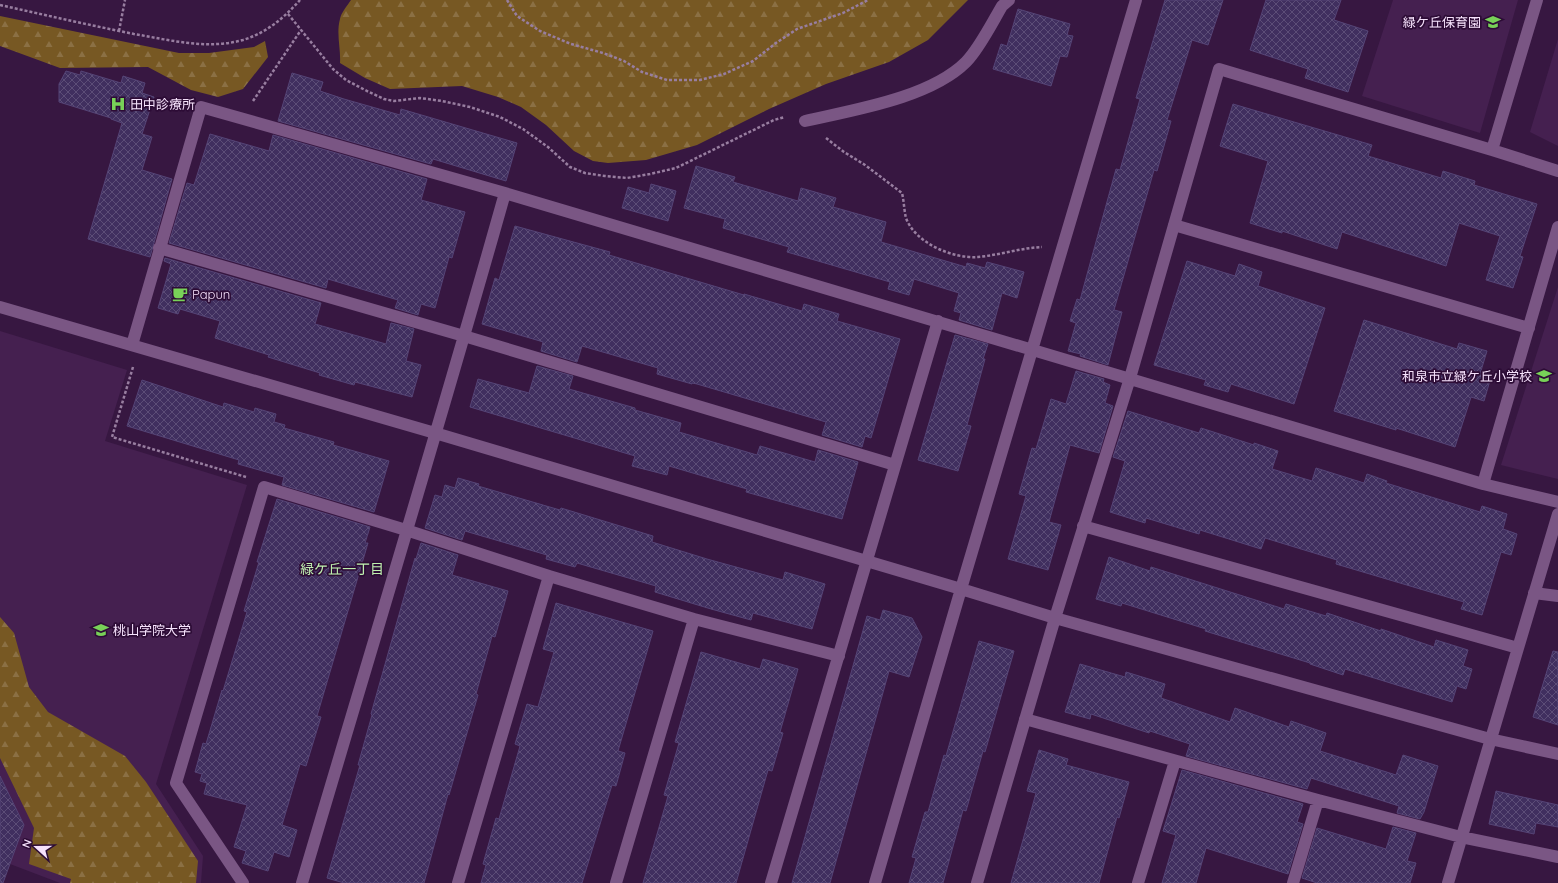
<svg xmlns="http://www.w3.org/2000/svg" width="1558" height="883" viewBox="0 0 1558 883" font-family="Quicksand,'Noto Sans JP',sans-serif">
  <style>
    .built { fill: #452050 }
    .forest { fill: url(#forest-firs) }
    .building { fill: url(#building-cross-hatch); stroke: #554476 }
    .lines { fill: none; stroke-linecap: round; stroke-linejoin: round }
    .path { stroke: #987ea0; stroke-width: 2.5; stroke-dasharray: 3 2; stroke-linecap: butt }
    .minor { stroke: #7a5684; stroke-width: 12 }
    .labels { text-anchor: middle; dominant-baseline: central; stroke-width: 3.5; stroke-linejoin: round; paint-order: stroke }
    .poi-label { font-size: 13px; fill: #f6e2fc; stroke: #2d0c36; text-anchor: start }
    .neighbourhood-label { font-size: 14px; fill: #bff0af; stroke: #2d0c36 }
  </style>
  <defs>
    <pattern id="forest-firs" width="22" height="20" patternUnits="userSpaceOnUse"><rect width="22" height="20" fill="#775823"/><path d="M5 1l3.5 6h-7zM16 11l3.5 6h-7z" fill="#8b7044"/></pattern>
    <pattern id="building-cross-hatch" width="8" height="8" patternUnits="userSpaceOnUse"><rect width="8" height="8" fill="#402f5f"/><path d="M0 0l8 8M0 8l8-8" fill="none" stroke="#5c4d77"/></pattern>
  </defs>
  <rect width="100%" height="100%" fill="#371741"/>
  <path class="built" d="M1393,0H1518L1480,133L1362,96Z
    M1558,39V146L1530,132Z
    M1558,287V479L1501,465Z
    M0,331L127,370L105,441L247,485L156,784L203,856L201,883H60L10,864L24,825L0,776Z"/>
  <path class="forest" d="M351,0H968L928,40L889,62L826,84L769,109L697,145L646,160L608,163L593,161L574,151L546,125L521,107L498,97L462,86L390,89L365,78L340,63C341,49 336,34 340,19C341,13 347,6 351,0Z
    M0,16L179,53H209L254,47L265,41L268,57L243,89L218,97L191,90L148,67L60,68L0,46Z
    M0,617L14,633L29,687L48,712L125,756L146,782L198,861L196,883H70L71,879L29,864L34,828L0,758Z"/>
  <path class="building" d="M1165,0H1223L1208,45L1192,40L1167,120L1171,121L1157,171L1154,170L1114,310L1122,312L1108,365L1080,356L1081,354L1068,351L1076,323L1070,321L1077,299L1080,300L1116,169L1120,170L1140,99L1136,98Z
    M1266,0H1341L1334,20L1368,31L1348,92L1305,78L1308,69L1250,50Z
    M1018,9L1070,24L1067,35L1073,36L1067,57L1060,56L1051,86L993,69L1001,44L1007,46Z
    M66,71L80,75L81,71L121,83L123,76L145,83L142,93L154,97L142,134L152,137L142,170L172,179L150,257L88,239L122,123L111,119V118L59,102V84Z
    M292,73L323,82L320,91L344,99L400,115L401,109L517,143L506,181L433,159L431,164L278,121Z
    M1233,104L1372,145L1368,156L1441,178L1443,171L1475,181L1474,185L1537,204L1520,256L1523,257L1513,288L1486,280L1500,236L1459,223L1446,266L1342,232L1337,249L1282,231V233L1250,223L1268,161L1220,146Z
    M210,134L269,151L273,135L427,179L421,200L465,212L452,258L449,257L435,308L421,304L418,315L395,308L398,300L328,279L326,288L169,243L187,183L194,185Z
    M696,166L735,177L733,182L798,201L801,188L836,198L833,207L886,222L881,242L966,267L967,263L985,268L987,262L1024,272L1017,298L1002,293L992,330L959,320L961,313L954,311L959,293L914,279L909,295L888,289L890,282L787,252L789,247L723,228L725,219L684,208Z
    M651,184L676,191L668,221L622,208L628,187L649,193Z
    M515,226L610,252L609,255L744,295V294L802,311L804,304L839,314L837,321L900,339L871,438L865,436L862,447L822,435L826,422L697,384L692,383V384L657,374L658,368L582,346L577,362L541,351L543,342L540,341L482,324L495,278L499,280Z
    M165,258L321,303L315,324L386,344L391,323L414,329L406,361L421,365L412,397L355,382L354,385L319,375L320,373L268,357L269,355L215,338L220,321L180,309L178,314L158,308L171,264L164,261Z
    M1187,261L1235,276L1239,264L1262,272L1258,286L1325,308L1294,404L1231,384L1228,392L1204,385L1206,380L1154,365Z
    M1364,320L1457,349L1459,343L1487,351L1480,374L1491,377L1484,401L1471,397L1455,447L1396,428V430L1334,411Z
    M955,335L988,344L983,359H985L967,425L971,426L958,471L918,460Z
    M537,366L573,376L569,389L635,408V410L681,423L679,432L757,455L760,446L815,462L818,450L858,462L842,519L746,492L747,489L669,466L667,475L632,466L635,456L470,407L478,379L529,393Z
    M1076,371L1104,379L1103,382L1110,385L1105,403L1113,406L1099,453L1070,445L1049,522L1061,525L1048,570L1008,559L1026,496L1019,494L1032,448L1036,449L1051,399L1066,404Z
    M142,380L223,407L224,403L254,412L255,408L276,414L274,422L285,425L284,428L334,442L333,445L389,461L374,512L282,485L284,477L238,464L239,460L127,426Z
    M1128,411L1199,433L1201,428L1254,445V443L1278,451L1272,469L1312,481L1316,468L1364,483L1367,474L1387,481L1386,483L1480,512L1482,506L1507,514L1503,529L1517,534L1511,555L1501,552L1482,615L1461,609L1464,602L1336,564L1337,560L1265,538L1261,549L1200,530L1199,534L1146,518L1145,523L1110,512L1125,461L1113,457Z
    M458,478L479,484L478,486L560,510L561,508L653,536L652,542L707,559L783,580L785,572L825,584L812,629L753,613L751,620L711,609L655,592L656,586L577,563L575,567L546,559L547,555L465,531L462,540L425,528L435,495L442,497L445,485L455,488Z
    M277,499L370,527L365,543H368L317,716L321,717L306,766L300,764L282,825L297,830L289,857L274,852L268,871L242,863L246,851L234,847L247,805L204,794L207,783L200,781L202,774L195,772L203,743L206,744L222,690L223,691L247,612L244,611L259,562H257Z
    M421,543L458,555L452,575L508,591L495,637L492,636L476,694L478,695L449,795L448,794L424,883H344L327,878L360,765H358L372,715L371,714L415,558L416,559Z
    M1109,557L1150,571L1151,567L1284,609L1286,604L1326,616L1327,613L1381,631V629L1434,647L1436,640L1468,650L1463,666L1472,669L1466,689L1457,686L1452,702L1345,669L1343,675L1310,664V663L1205,631L1206,629L1122,603L1121,606L1096,599Z
    M556,603L653,631L618,751L625,753L616,786L612,785L582,883H481L486,865L483,864L496,818L499,819L520,746L515,744L527,704L538,707L554,652L543,649Z
    M883,610L912,618L922,637L909,677L889,671L830,883H792L867,616L880,620Z
    M979,641L1014,651L985,752L983,751L966,811L963,810L943,883H909L916,858L912,857L925,812H928L944,755L946,756Z
    M1553,651L1558,652V725L1533,717Z
    M701,652L760,669L763,659L798,669L780,732L783,733L772,771L768,770L736,883H643L668,796L664,795L679,743L675,742Z
    M1080,664L1125,677L1126,672L1165,684L1161,698L1230,722L1235,708L1289,727L1291,721L1326,733L1320,751L1396,775L1403,755L1438,766L1424,812L1420,819L1397,813L1399,806L1311,778L1307,789L1186,756L1190,744L1150,731L1149,733L1091,714L1090,719L1065,712Z
    M1039,750L1068,759L1066,765L1129,782L1119,818L1117,817L1099,883H1011L1036,793L1027,791Z
    M1182,770L1303,804L1297,822L1303,824L1288,874L1206,848L1196,883H1162L1176,835L1163,831Z
    M0,776L24,825L3,883L0,882Z
    M1496,791L1558,805V827L1536,823L1534,834L1489,824Z
    M1393,827L1416,833L1407,861L1416,863L1410,883H1317L1302,878L1317,828L1386,849Z"/>
  <g class="lines">
    <path class="path" d="M507,0L517,16L540,31L571,44L603,53L624,61L642,72L667,80H700L724,74L753,61L776,43L797,29L843,13L868,0
      M0,5C45,15 89,25 134,34C170,40 207,50 243,40C266,33 284,18 300,0
      M288,14L333,69L346,80L367,91L384,99L394,101L420,98L442,101L470,107L500,117L523,129L548,147L570,167L585,173L605,176L627,178L650,174L676,168L774,120L785,117
      M119,31L125,0
      M253,101L301,30
      M826,138L844,152L865,165L902,193C904,201 904,210 906,218C915,243 953,259 978,257C1000,255 1020,248 1042,247
      M133,367L112,437L246,477"/>
    <path class="minor" d="M1136,0L961,589L1055,618L1490,739L1558,754
      M805,121C853,110 930,98 966,62C979,49 992,23 1002,6L1009,0
      M1492,150L1537,0
      M1174,225L1529,328
      M159,248L464,336L895,465
      M0,307L435,433L961,589L875,883
      M132,345L201,107L505,193L1483,484L1558,502
      M1483,484L1558,227
      M1083,526L1518,648
      M549,576L694,619L839,656
      M1534,593L1558,596
      M1025,719L1318,800L1461,837L1558,857
      M243,883L176,783L264,487L406,530L549,576L458,883
      M302,883C370,653 440,424 505,193
      M616,883L694,619
      M771,883L938,321
      M977,883L1055,618L1130,378L1219,69L1492,150L1558,171
      M1138,883L1175,761
      M1293,883L1318,800
      M1448,883L1558,514"/>
  </g>
  <defs>
    <g id="school-bare" transform="scale(1.2)"><path d="M0-5L7-2L0 1L-7-2ZM-4 1L0 2.5L4 1V4Q0 6-4 4Z" fill="#78d158" stroke="#2d0c36" stroke-width="2.5" paint-order="stroke"/></g>
    <g id="hospital-bare" transform="scale(1.2)"><path d="M-5-5h3v3.5h4V-5h3V5h-3V1.5h-4V5h-3Z" fill="#78d158" stroke="#2d0c36" stroke-width="2.5" paint-order="stroke"/></g>
    <g id="cafe-bare" transform="scale(1.2)"><path d="M-5.5-4.5H6V0H3Q3 3.5 0 3.5H-2.5Q-5.5 3.5-5.5 0ZM3-3.2v2h1.7v-2ZM-6 4.5H4V6H-6Z" fill="#78d158" stroke="#2d0c36" stroke-width="2.5" paint-order="stroke"/></g>
    <g id="university-bare" transform="scale(1.2)"><path d="M0-5L7-2L0 1L-7-2ZM-4 1L0 2.5L4 1V4Q0 6-4 4Z" fill="#78d158" stroke="#2d0c36" stroke-width="2.5" paint-order="stroke"/></g>
  </defs>
  <g fill-rule="evenodd">
    <use href="#school-bare" x="1493" y="22"/>
    <use href="#hospital-bare" x="118" y="104"/>
    <use href="#cafe-bare" x="180" y="294"/>
    <use href="#school-bare" x="1544" y="376"/>
    <use href="#university-bare" x="101" y="630"/>
  </g>
  <g class="labels">
    <g class="poi-label">
      <text x="1481" y="22" text-anchor="end">緑ケ丘保育園</text>
      <text x="130" y="104">田中診療所</text>
      <text x="192" y="294">Papun</text>
      <text x="1532" y="376" text-anchor="end">和泉市立緑ケ丘小学校</text>
      <text x="113" y="630">桃山学院大学</text>
    </g>
    <g class="neighbourhood-label">
      <text x="342" y="569">緑ケ丘一丁目</text>
    </g>
  </g>
  <g transform="translate(36 847) rotate(291)" stroke="#2d0c36" stroke-width="3" paint-order="stroke">
  <path d="M0-3L7 15L0 10L-7 15Z" fill="#f6e2fc"/>
  <text y="-6" font-size="11" font-weight="bold" text-anchor="middle" fill="#f6e2fc">N</text>
  </g>
</svg>
